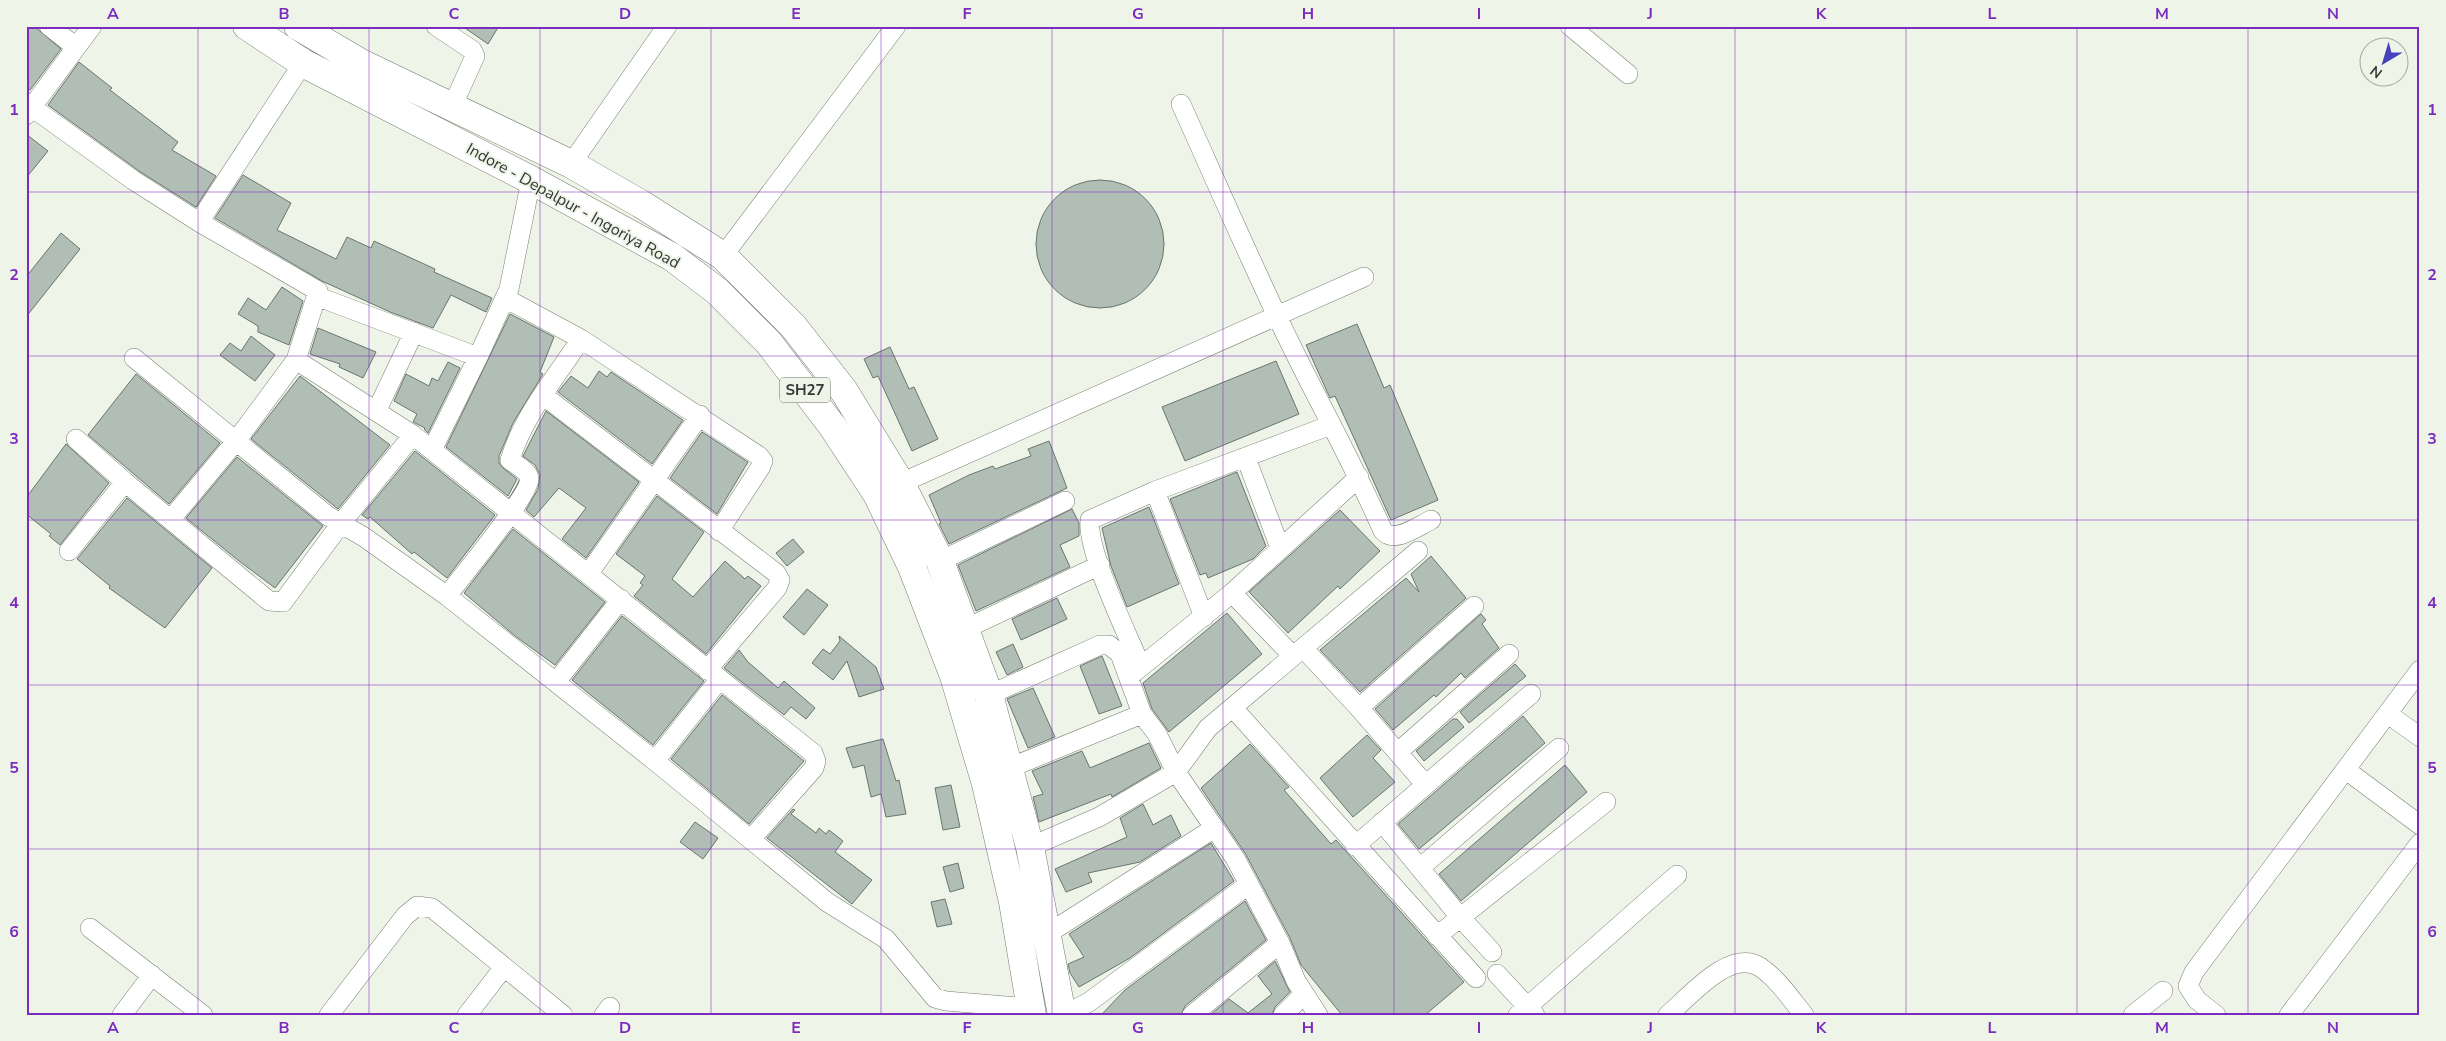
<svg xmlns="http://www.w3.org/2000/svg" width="2446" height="1041" viewBox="0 0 2446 1041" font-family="'Nunito Sans',sans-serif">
<rect width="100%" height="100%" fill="#eef5e8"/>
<!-- building -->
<path fill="#b1beb6" stroke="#69756d" d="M26 26H34L61 49 30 90 26 87Z
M462 26H499L488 44Z
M79 62 112 88 110 90 178 142 172 150 216 176 196 207 139 171 48 105Z
M26 134 48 151 26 178Z
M243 175 291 203 277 230 336 259 347 237 371 248 374 241 435 269 434 272 492 298 486 312 451 295 433 328 390 312 322 281 215 218Z
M1036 244a64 64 0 1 1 128 0a64 64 0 1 1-128 0Z
M61 233 80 249 26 317V277Z
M282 287 303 301 289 345 258 332V326L238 314 248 298 266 310Z
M510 314 554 337 540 372 543 374 513 423 499 456V463L503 468 517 479 508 496 446 447Z
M1357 324 1384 388 1390 385 1438 500 1391 520 1335 396 1330 398 1306 345Z
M318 328 376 352 363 378 339 367 340 364 310 354Z
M251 336 275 355 255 381 220 355 230 343 241 351Z
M890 347 909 389 914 387 938 439 912 451 878 376 873 378 864 359Z
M1276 361 1299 414 1185 461 1162 407Z
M448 362 460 368 428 433 424 429 425 428 413 422 417 414 394 401 406 374 429 386 432 378 438 381Z
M599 371 607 377 611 372 683 420 652 464 558 392 571 376 588 388Z
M136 374 220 443 169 504 88 435Z
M300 376 390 445 338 509 251 439Z
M546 411 639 482 586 558 562 539 586 508 559 488 534 517 526 510 538 489 540 475 535 465 523 456Z
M702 432 748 462 717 514 670 478Z
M1049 441 1067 488 949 544 939 524 941 523 929 495 969 475 993 466 995 469 1031 456 1028 449Z
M66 444 109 483 60 545 49 536 51 534 26 514V498Z
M415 451 495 515 447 578 414 552 412 554 370 517 368 519 362 515Z
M237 457 323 526 275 588 239 561 186 518Z
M1237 472 1266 546 1253 559 1208 578 1206 573 1200 575 1170 499Z
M657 496 704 532 672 579 693 597 725 561 745 579 748 576 761 586 706 654 634 596 643 585 640 583 645 576 616 554Z
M127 498 212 568 165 628 109 588 110 586 77 559Z
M1149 507 1179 584 1127 607 1111 566 1102 528Z
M1072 509 1079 523V536L1060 545 1070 567 976 611 958 565Z
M1340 510 1380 551 1340 589 1338 586 1288 633 1249 592Z
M513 529 605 602 555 665 515 636 464 593Z
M793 539 804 552 787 566 776 553Z
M1431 556 1466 598 1360 692 1320 650 1406 578 1419 592 1411 574Z
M807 589 828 605 804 635 783 617Z
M1057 598 1067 619 1021 640 1012 619Z
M1227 613 1262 654 1169 732 1152 709 1143 683Z
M1481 614 1486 620 1482 624 1499 648 1465 678 1461 673 1436 697 1434 695 1393 730 1375 709Z
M622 616 704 681 653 745 572 680Z
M839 636 876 667 884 689 859 697 847 661 833 680 812 663 823 649 830 654 840 641Z
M1013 644 1023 667 1007 675 996 652Z
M739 650 748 662 778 688 784 681 815 708 806 719 791 707 784 715 724 668Z
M1102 656 1122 706 1099 714 1080 666Z
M1515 664 1526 676 1469 723 1460 712Z
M1033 688 1055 737 1028 748 1007 699Z
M722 695 804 761 749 824 671 759Z
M1523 716 1545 743 1419 849 1398 824Z
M1453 719H1457L1464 727 1424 761 1416 751Z
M1367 735 1381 750 1373 758 1395 782 1353 817 1320 778Z
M883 739 896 781 899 780 906 814 886 817 881 794 871 797 864 765 853 768 846 748Z
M1149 743 1161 768 1112 797 1111 794 1039 822 1033 797 1043 794 1032 771 1082 751 1090 768Z
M1250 744 1289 787 1284 790 1331 844 1336 840 1464 982 1425 1015H1342L1301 965 1290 938 1245 853 1201 788Z
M1565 765 1587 792 1461 901 1439 874Z
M951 785 960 827 943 830 935 788Z
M1143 804 1153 825 1171 815 1181 836 1140 862 1088 873 1092 882 1066 892 1055 869 1127 837 1120 818Z
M793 809 795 810 791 814 816 833 819 828 826 834 829 830 843 841 835 852 872 880 852 904 767 838Z
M695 822 718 838 703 859 680 842Z
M1211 843 1234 881 1130 958 1079 987 1070 973 1068 964 1084 957 1069 934Z
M958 863 964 888 950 892 943 867Z
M945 899 952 924 937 927 931 902Z
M1245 901 1266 940 1185 1006 1181 1015H1101L1125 990Z
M1275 961 1290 992 1275 1007 1272 1015H1210L1229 999 1248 1013 1272 994 1258 976Z"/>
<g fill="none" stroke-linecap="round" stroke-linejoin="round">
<!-- minor casing -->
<g stroke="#787e72" stroke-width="20">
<path id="minor" d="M49 26 76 47
M436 26 472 50 475 56 452 107
M1570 26 1628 74
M26 103 133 180 199 222 318 291 296 360 236 441 171 519
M1181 104C1213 175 1244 246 1277 316 1311 389 1351 458 1383 531 1395 544 1418 526 1431 520
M26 115 92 26
M571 164 667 26
M199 222 303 63
M723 256 896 26
M316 296 478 357
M505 298 581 339 759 456 763 461 760 468 719 531
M134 358 328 516 364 537 447 596 655 761 827 902 886 939 935 998 946 1001 1031 1008
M296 360 413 435 813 753 816 761 814 768 751 839
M544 396 776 573 780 580 777 588 707 670
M377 410 414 332
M76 439 125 482 269 601 283 602 342 522 413 435
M432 450 478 357 509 289 531 180
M1246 458 1280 548
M890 488 1364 277
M1155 491 1204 617
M69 551 125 482
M940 561 1065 501
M589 573 700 415
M1232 593 1292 655
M447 596C459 580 532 492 529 478 528 471 516 465 510 460 523 416 556 377 581 339
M965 629 1100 565
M1303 648 1359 708 1425 784
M1141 667C1128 635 1086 550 1090 520L1155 491 1331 425
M1132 674 1232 593 1359 477
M556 682 621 599
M989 695 1100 645H1109L1120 654 1142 714 1157 734 1176 772 1235 858 1280 943 1296 981 1318 1015
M1233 708 1476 978
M1359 708 1474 606
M2388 714 2420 737
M1398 752 1509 654
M655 761 719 680
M1009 768 1142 714
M2346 770 2420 825
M1382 822 1460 917 1492 952
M1355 846 1531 694
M1030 847 1099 817 1176 772 1208 728 1418 551
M1420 868 1559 748
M90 928 203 1015
M1047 934 1213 829
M1437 936 1606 802
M1497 974 1535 1015
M1062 1010H1074L1089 1002 1248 885
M122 1015 152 975
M329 1015 405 916 417 906 432 908 563 1015
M467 1015 504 967
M604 1015 610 1007
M1192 1015 1280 943
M1283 1015 1304 994
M1518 1015 1677 875
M1668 1015C1690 996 1730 948 1760 967 1777 978 1791 999 1804 1015
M2133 1015 2163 991
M2216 1015 2197 1000 2188 986 2194 972 2420 670
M2289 1015 2420 843"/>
</g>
<!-- primary casing -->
<g stroke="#787e72" stroke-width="29">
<path id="primary" d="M247 26 303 63 531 180 672 257 717 291 769 343 833 427 877 494 912 567 954 676 986 784 1013 902 1032 1015
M298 26 361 63 571 164 641 204 723 256 793 326 844 391 901 484 940 561 989 695 1030 847 1062 1015"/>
</g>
<!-- minor -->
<use href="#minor" stroke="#fff" stroke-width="19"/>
<!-- primary -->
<use href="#primary" stroke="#fff" stroke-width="28"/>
</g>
<!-- grid -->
<path fill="none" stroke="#7b2cbf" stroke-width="1" stroke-opacity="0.55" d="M198 26V1015M369 26V1015M540 26V1015M711 26V1015M881 26V1015M1052 26V1015M1223 26V1015M1394 26V1015M1565 26V1015M1735 26V1015M1906 26V1015M2077 26V1015M2248 26V1015M26 192H2420M26 356H2420M26 520H2420M26 685H2420M26 849H2420"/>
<g text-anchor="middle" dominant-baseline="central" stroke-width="4" stroke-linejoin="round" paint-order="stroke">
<!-- shield labels -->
<rect fill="#eef5e8" stroke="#6c7169" stroke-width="1" x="780" y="377.5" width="50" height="25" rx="4"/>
<g font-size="15" font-weight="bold" fill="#353833">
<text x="805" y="390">SH27</text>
</g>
<!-- street labels -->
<g font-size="16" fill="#353833" stroke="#eef5e8">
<text transform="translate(573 206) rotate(29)">Indore - Depalpur - Ingoriya Road</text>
</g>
</g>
<!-- border -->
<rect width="2446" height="1041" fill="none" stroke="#eef5e8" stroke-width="55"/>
<!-- north arrow -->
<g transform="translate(2384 62) rotate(218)"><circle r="24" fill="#eef5e8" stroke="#a4a9a0"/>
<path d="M0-4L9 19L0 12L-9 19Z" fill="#4543b9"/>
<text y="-8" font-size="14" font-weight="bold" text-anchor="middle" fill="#353833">N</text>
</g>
<rect x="28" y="28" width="2390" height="986" fill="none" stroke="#7b2cbf" stroke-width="2"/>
<g font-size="16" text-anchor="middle" font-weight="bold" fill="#7b2cbf">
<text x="113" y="19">A</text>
<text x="284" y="19">B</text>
<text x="454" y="19">C</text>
<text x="625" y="19">D</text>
<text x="796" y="19">E</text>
<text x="967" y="19">F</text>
<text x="1138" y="19">G</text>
<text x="1308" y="19">H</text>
<text x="1479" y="19">I</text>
<text x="1650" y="19">J</text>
<text x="1821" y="19">K</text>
<text x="1992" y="19">L</text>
<text x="2162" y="19">M</text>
<text x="2333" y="19">N</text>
<text x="14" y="115">1</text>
<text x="2432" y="115">1</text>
<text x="14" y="280">2</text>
<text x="2432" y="280">2</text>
<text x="14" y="444">3</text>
<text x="2432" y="444">3</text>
<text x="14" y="608">4</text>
<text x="2432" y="608">4</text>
<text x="14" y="773">5</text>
<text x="2432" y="773">5</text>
<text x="14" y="937">6</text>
<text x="2432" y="937">6</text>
<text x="113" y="1033">A</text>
<text x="284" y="1033">B</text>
<text x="454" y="1033">C</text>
<text x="625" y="1033">D</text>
<text x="796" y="1033">E</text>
<text x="967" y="1033">F</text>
<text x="1138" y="1033">G</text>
<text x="1308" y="1033">H</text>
<text x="1479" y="1033">I</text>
<text x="1650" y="1033">J</text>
<text x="1821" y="1033">K</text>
<text x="1992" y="1033">L</text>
<text x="2162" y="1033">M</text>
<text x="2333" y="1033">N</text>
</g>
</svg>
